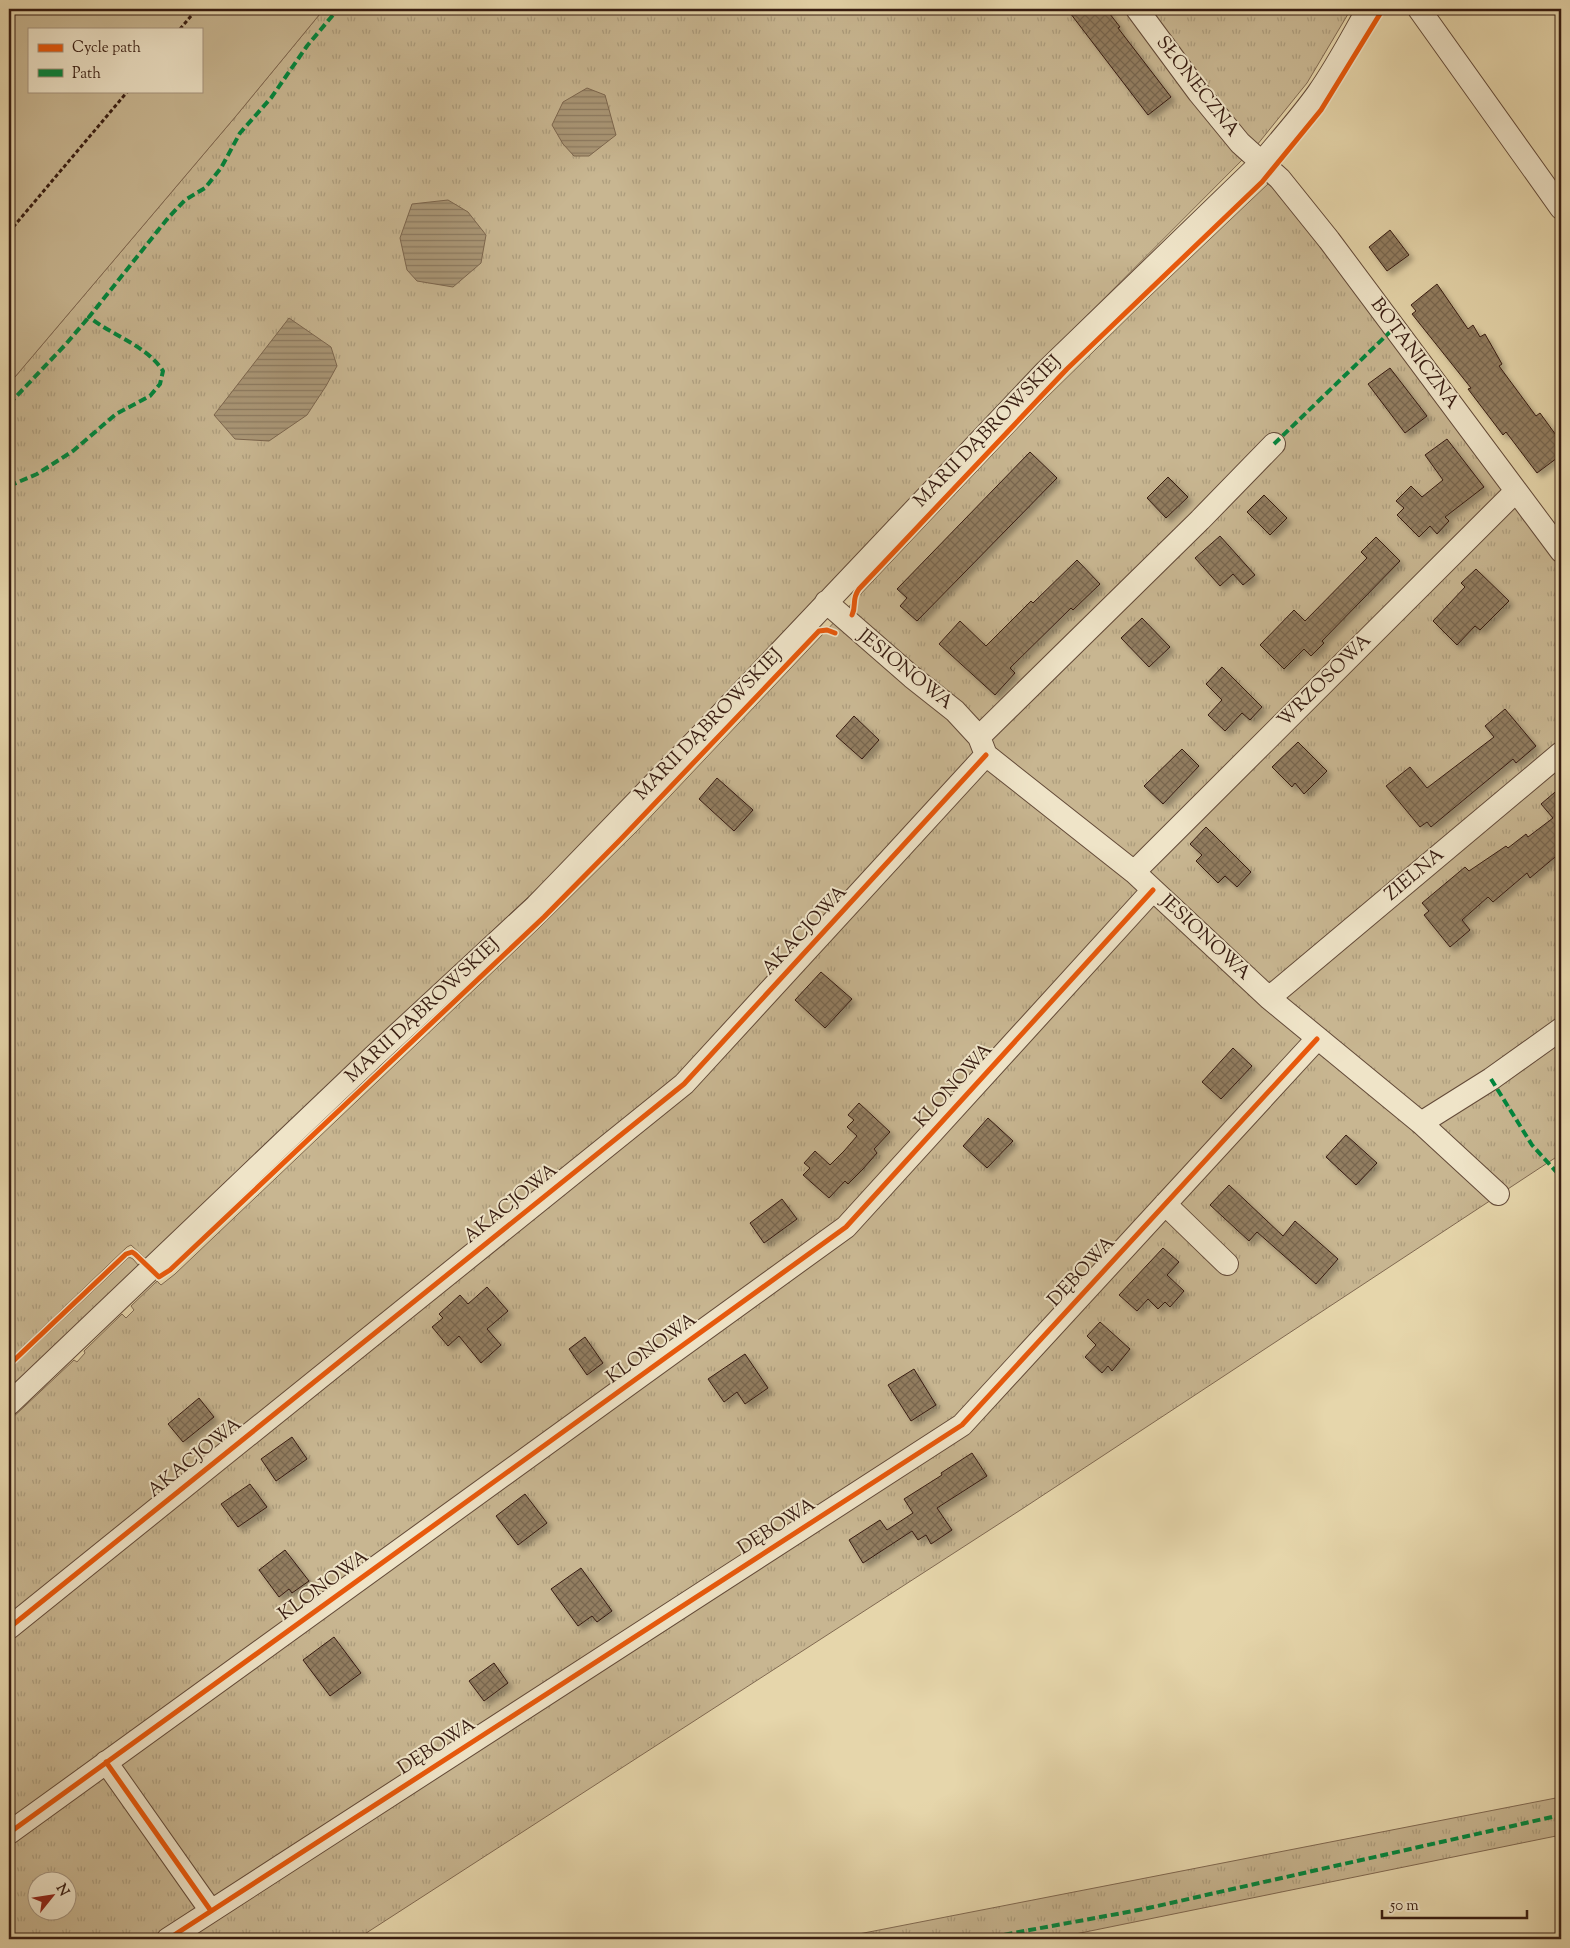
<svg xmlns="http://www.w3.org/2000/svg" width="1570" height="1948" viewBox="0 0 1570 1948" font-family="'Sorts Mill Goudy',serif">
<defs>
<pattern id="grass-tufts" width="24" height="20" patternUnits="userSpaceOnUse" patternTransform="scale(1.25)"><rect width="24" height="20" fill="#c8b691"/><path d="M3 7l-1-3M5 7V3M7 7l1-3M15 17l-1-3M17 17v-4M19 17l1-3" fill="none" stroke="#ac9c7c"/></pattern>
<pattern id="water-rules" width="6" height="5" patternUnits="userSpaceOnUse" patternTransform="scale(1.25)"><rect width="6" height="5" fill="#aa9777"/><path d="M0 2.5h6" fill="none" stroke="#8b7a60"/></pattern>
<pattern id="building-cross-hatch" width="8" height="8" patternUnits="userSpaceOnUse" patternTransform="scale(1.25)"><rect width="8" height="8" fill="#927d61"/><path d="M0 0l8 8M0 8l8-8" fill="none" stroke="#78664f"/></pattern>
<filter id="shadow"><feDropShadow dx="4.5" dy="4.5" stdDeviation="2.5" flood-color="#0004"/></filter>
</defs>
<rect width="100%" height="100%" fill="#e6d6ab"/>
<filter id="stains"><feTurbulence type="fractalNoise" baseFrequency=".004" numOctaves="4"/><feColorMatrix values="0 0 0 0 .2 0 0 0 0 .09 0 0 0 0 .02 0 0 0 .5 -.17"/></filter>
<radialGradient id="worn" r=".72"><stop offset=".6" stop-color="#630" stop-opacity="0"/><stop offset="1" stop-color="#630" stop-opacity=".3"/></radialGradient>
<!-- grass -->
<path fill="url(#grass-tufts)" stroke="#806951" fill-rule="evenodd" d="M324 9H1351L1307 83 1257 145 1027 376 557 870 259 1150 146 1259 131 1245 127 1247 9 1360V384L236 116Z
M1269 183 1287 201 1561 568V1154L1022 1509 357 1939H9V1421L74 1360 77 1362 85 1353 84 1351 122 1314 126 1318 134 1310 131 1306 157 1281 161 1285 175 1274 539 928 638 830 1043 401 1149 297ZM38 1880H68V1910H38Z
M129 1257 133 1259 139 1266 9 1390V1370Z
M1561 1797V1835L1051 1939H833Z"/>
<!-- garden -->
<path fill="#c8b691" stroke="#806951" fill-rule="evenodd" d="M9 9H324L236 116 9 384ZM29 29H201V91H29Z"/>
<!-- water -->
<path fill="url(#water-rules)" stroke="#7c664e" d="M587 88 605 95 616 135 589 156H574L563 144 552 125 563 102Z
M448 200 468 212 486 235 481 263 453 287 417 281 407 270 400 238 412 204Z
M289 318 331 347 337 366 326 386 307 415 269 441 235 439 214 415Z"/>
<!-- building -->
<path fill="url(#building-cross-hatch)" stroke="#371c11" filter="url(#shadow)" d="M1067 9H1106L1120 27 1118 28 1171 97 1148 115Z
M1390 230 1409 255 1387 271 1369 247Z
M1437 284 1468 329 1473 325 1480 337 1485 334 1502 364 1499 366 1536 416 1540 413 1561 442V455L1537 473 1506 432 1503 435 1468 389 1471 388 1412 314 1416 311 1411 305Z
M1390 368 1427 416 1405 433 1368 384Z
M1447 439 1484 487 1445 517 1449 521 1437 534 1430 526 1419 537 1397 515 1404 508 1396 501 1411 486 1422 497 1443 480 1425 455Z
M1030 452 1057 478 917 621 900 606 907 598 897 589Z
M1168 477 1188 497 1166 518 1147 498Z
M1264 495 1287 518 1270 535 1247 512Z
M1220 536 1255 575 1243 585 1233 574 1220 586 1195 558Z
M1376 537 1400 561 1322 641 1324 643 1311 656 1304 649 1284 669 1260 645 1294 610 1305 621 1367 558 1361 552Z
M1077 560 1100 584 1073 610 1071 608 1010 668 1015 673 995 695 939 644 960 621 986 646 1031 601 1033 603Z
M1476 569 1509 601 1480 630 1475 626 1457 645 1433 621 1465 587 1461 583Z
M1142 618 1170 647 1149 667 1121 638Z
M1222 667 1262 707 1250 720 1242 713 1225 731 1208 715 1222 700 1206 684Z
M1505 709 1536 746 1516 763 1513 759 1431 827 1427 822 1420 827 1386 786 1410 767 1427 788 1494 737 1485 726Z
M854 716 879 740 862 759 836 736Z
M1298 742 1327 771 1304 794 1295 783 1292 787 1272 767Z
M1182 749 1199 766 1163 804 1144 786Z
M717 778 753 810 734 831 699 799Z
M1561 787V852L1530 878 1527 873 1493 902 1488 897 1462 920 1470 930 1450 947 1424 915 1429 911 1422 903 1465 867 1469 871 1506 846 1508 848 1526 834 1528 837 1553 818 1541 804Z
M1206 827 1251 872 1237 887 1225 876 1218 883 1196 861 1202 855 1190 844Z
M821 972 852 999 825 1028 795 1000Z
M1233 1048 1252 1066 1221 1099 1202 1082Z
M859 1103 890 1132 874 1149 877 1153 863 1169 848 1184 845 1181 829 1198 803 1175 810 1168 804 1163 815 1151 830 1165 844 1151 857 1136 847 1127 854 1120 848 1115Z
M988 1118 1013 1141 987 1168 963 1146Z
M1346 1135 1377 1163 1356 1185 1326 1157Z
M1229 1185 1283 1236 1295 1221 1338 1259 1316 1284 1257 1232 1249 1241 1210 1205Z
M782 1199 797 1219 764 1243 750 1223Z
M1163 1248 1179 1262 1167 1275 1184 1291 1170 1307 1165 1302 1158 1309 1148 1299 1137 1311 1119 1295Z
M487 1287 508 1311 487 1329 501 1345 481 1363 459 1336 448 1346 432 1327 443 1318 439 1314 460 1295 468 1304Z
M1100 1322 1130 1349 1112 1371 1108 1366 1102 1373 1085 1357 1096 1345 1087 1336Z
M585 1337 603 1363 587 1375 569 1349Z
M745 1354 768 1388 745 1404 737 1392 724 1402 708 1379Z
M914 1369 936 1405 911 1421 888 1385Z
M199 1398 214 1417 183 1442 168 1424Z
M292 1437 307 1459 276 1481 261 1459Z
M972 1453 987 1476 937 1508 952 1530 931 1544 926 1535 918 1540 912 1531 863 1563 849 1540 880 1520 887 1530 913 1513 904 1499 942 1475 941 1473Z
M250 1484 267 1507 238 1527 221 1504Z
M525 1494 547 1523 518 1545 496 1516Z
M285 1550 309 1581 292 1593 289 1589 279 1597 259 1570Z
M581 1568 612 1611 597 1622 592 1616 578 1626 551 1589Z
M334 1637 361 1673 330 1696 303 1660Z
M494 1663 508 1683 484 1701 469 1681Z"/>
<g fill="none" stroke-linecap="round" stroke-linejoin="round">
<!-- street casing -->
<g stroke="#634a38" stroke-width="24">
<path id="street" d="M1137 9 1199 93 1240 143 1280 179 1329 240 1561 551
M1419 9 1561 208
M826 602 912 677 955 711 979 737 986 755 1134 872 1269 998 1421 1123 1498 1194
M979 737 1200 520 1274 444
M1134 872 1516 491
M1269 998 1561 753
M1421 1123 1491 1079 1561 1029
M1165 1204 1227 1264
M9 1404 373 1057 536 906 710 726 1046 371 1262 162C1281 139 1301 117 1318 93 1337 66 1352 37 1368 9
M9 1628 684 1084 986 755
M106 1762 211 1911
M9 1833 846 1227 1153 890
M168 1939 962 1425 1317 1039"/>
</g>
<!-- path -->
<path stroke="#371c11" stroke-width="3" stroke-dasharray="4 2.5" stroke-linecap="butt" d="M180 29 197 9
M9 232 128 91"/>
<!-- street -->
<use href="#street" stroke="#efe4c8" stroke-width="22"/>
<!-- quiet -->
<path stroke="#00873e" stroke-width="4" stroke-dasharray="8 4" stroke-linecap="butt" d="M9 404 66 344 89 317
M1274 444 1394 328
M9 486 37 474 73 451 116 414 150 396 160 384 163 371C146 345 113 336 89 317L168 218 185 200 205 188 221 168 240 133 271 98 307 46 338 9
M1491 1079 1532 1145 1561 1177
M981 1939 1144 1909 1561 1815"/>
<!-- cycleway casing -->
<g stroke="#efe4c8" stroke-width="8">
<path id="cycleway" d="M852 615C857 605 851 600 859 589L1067 369 1262 182 1321 110 1383 9
M9 1365 126 1254 132 1252 135 1254 159 1277 170 1270 544 917 620 840 819 631 827 630 835 633
M9 1628 684 1084 986 755
M106 1762 211 1911
M9 1833 846 1227 1153 890
M168 1939 962 1425 1317 1039"/>
</g>
<!-- cycleway -->
<use href="#cycleway" stroke="#e8590c" stroke-width="5"/>
</g>
<g text-anchor="middle" dominant-baseline="central" stroke-width="4" stroke-linejoin="round" paint-order="stroke">
<!-- street labels -->
<g font-size="19" fill="#371c11" stroke="#efe4c8">
<text transform="translate(1197 87) rotate(52)">SŁONECZNA</text>
<text transform="translate(1414 354) rotate(53)">BOTANICZNA</text>
<text transform="translate(988 432) rotate(-46)">MARII DĄBROWSKIEJ</text>
<text transform="translate(905 670) rotate(39)">JESIONOWA</text>
<text transform="translate(1325 681) rotate(-45)">WRZOSOWA</text>
<text transform="translate(709 725) rotate(-46)">MARII DĄBROWSKIEJ</text>
<text transform="translate(1415 875) rotate(-40)">ZIELNA</text>
<text transform="translate(805 931) rotate(-47)">AKACJOWA</text>
<text transform="translate(1205 938) rotate(43)">JESIONOWA</text>
<text transform="translate(423 1011) rotate(-43)">MARII DĄBROWSKIEJ</text>
<text transform="translate(954 1086) rotate(-48)">KLONOWA</text>
<text transform="translate(511 1204) rotate(-39)">AKACJOWA</text>
<text transform="translate(1082 1272) rotate(-47)">DĘBOWA</text>
<text transform="translate(652 1349) rotate(-36)">KLONOWA</text>
<text transform="translate(195 1458) rotate(-39)">AKACJOWA</text>
<text transform="translate(777 1527) rotate(-33)">DĘBOWA</text>
<text transform="translate(324 1586) rotate(-36)">KLONOWA</text>
<text transform="translate(437 1747) rotate(-33)">DĘBOWA</text>
</g>
</g>
<!-- margin -->
<rect width="1570" height="1948" fill="none" stroke="#e6d6ab" stroke-width="30"/>
<rect x="10" y="10" width="1550" height="1928" fill="none" stroke="#371c11" stroke-width="2.5"/>
<rect x="15" y="15" width="1540" height="1918" fill="none" stroke="#371c11"/>
<!-- legend -->
<rect x="28" y="28" width="175" height="65" fill="#efe4c8" stroke="#a5947f"/>
<rect x="38" y="44" width="25" height="8" fill="#e8590c" stroke="#a5947f"/>
<text x="72" y="52" font-size="15" fill="#371c11">Cycle path</text>
<rect x="38" y="69" width="25" height="8" fill="#00873e" stroke="#a5947f"/>
<text x="72" y="78" font-size="15" fill="#371c11">Path</text>
<!-- north arrow -->
<g transform="translate(52 1896) rotate(60)"><circle r="24" fill="#efe4c8" stroke="#a5947f"/>
<path d="M0-4L9 19L0 12L-9 19Z" fill="#8f2418"/>
<text y="-8" font-size="14" font-weight="bold" text-anchor="middle" fill="#371c11">N</text>
</g>
<!-- scale -->
<path d="M1382 1910v8h145v-8" fill="none" stroke="#371c11" stroke-width="2.5"/>
<text x="1390" y="1910" font-size="15" fill="#371c11" stroke="#efe4c8" stroke-width="4" paint-order="stroke">50 m</text>
<rect width="100%" height="100%" filter="url(#stains)"/>
<rect width="100%" height="100%" fill="url(#worn)"/>
</svg>
